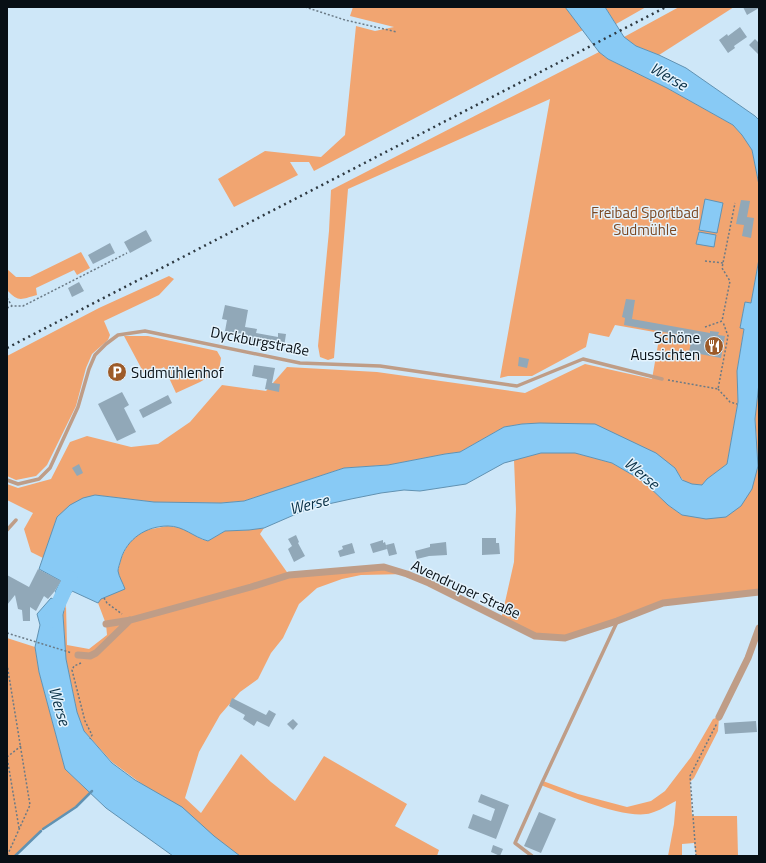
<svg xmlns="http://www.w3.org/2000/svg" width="766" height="863" viewBox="0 0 766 863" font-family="'Titillium Web',sans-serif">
<rect width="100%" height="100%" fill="#cee7f8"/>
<!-- green -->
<path fill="#f1a571" d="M353 7H565L583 30 314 171 309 162H290L298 175 234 207 218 179 265 151 321 157 345 135 356 26 375 31 394 27 350 16Z
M605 7H646L616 24Z
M679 7H734L659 55 636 46 624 37Z
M599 52 608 59 667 88 733 125 742 135 752 150 759 185V259L751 303 745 302 740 328H744L737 371 738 402 727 464 707 479 702 485C685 484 683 482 675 468L540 423 522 424 504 427 460 452 445 454 388 465 344 468 244 501 221 503 154 502 95 495 57 517 43 558 31 552 24 529 33 513 7 500V484L18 488 51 479 70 442 87 436 131 447 158 444 190 422 222 385 266 391 287 367 377 372 525 393 585 364 652 379 660 333 615 325 609 337 589 333 586 347 532 376H508L500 378 550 99 348 189 334 358 328 360 320 357 318 346 329 231 331 190Z
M81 252 90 268 77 275 74 270 36 288 37 295C21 299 19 303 7 290V269L16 277H30Z
M169 276 174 279 159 295 104 321 110 335 108 340 92 354 86 368 76 406 47 465 36 476 16 480 7 476V356L99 308Z
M124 336H148L217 351 221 358 219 371 200 382 176 393 164 367 146 377Z
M759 383V592L663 603 565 638 535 636 501 620 514 562 516 509 514 460 541 453H575L612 463 643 481 668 505 682 515 757 442 755 419Z
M167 526 182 528 201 539 208 541 225 531 249 530 264 528 260 534 289 575 384 567 407 574 361 575 342 579 317 588 299 604 283 638 271 653 258 679 240 692 220 715 199 752 185 798 201 813 241 754 271 782 295 801 324 756 407 804 395 826 439 850 437 856H240L112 762 84 731 77 712 66 659 63 615 66 605 67 645 89 649 107 635 106 624 98 603 118 570 122 556 129 543 137 535 147 530Z
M7 638 35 647 39 672 65 769 90 793 76 806 43 829 15 856H7Z
M719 717 718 731 694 778 690 782 692 816H737L738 856H696L694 843 682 844V856H668L674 824 676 801C668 805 659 811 651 813 628 821 564 794 541 785L543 781 578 794 627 807 651 801 665 791 691 757 713 719Z"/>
<!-- water -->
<path fill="#88caf5" stroke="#6192b2" d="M565 7H605L624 37 636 46 659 55 686 68 755 116 759 120V185L752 150 742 135 733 125 667 88 608 59 599 52Z
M705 199 723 203 717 233 699 230Z
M699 232 716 235 714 247 696 244Z
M759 259V383L755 419 758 466 752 489 741 506 726 517 706 519 682 515 668 505 643 481 612 463 575 453H541L504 463 466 484 420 491 404 490 381 493 351 499 310 508 264 528 249 530 225 531 208 541C193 537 184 526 168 526 146 526 127 539 121 559 120 563 118 568 118 571 119 577 123 583 125 589L101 599 98 603 72 591 67 599 55 592 61 581 39 569 57 517 70 505 83 498 95 495 154 502 221 503 244 501 344 468 388 465 445 454 460 452 504 427 522 424 540 423 595 424 656 453 675 468 682 480 692 484 702 485 707 479 727 464 738 402 737 371 744 329 740 328 745 302 751 303Z
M51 598 65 605 63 615 66 659 77 712 84 731 112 763 135 780 182 807 214 836 240 856H173L106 808 65 769 39 672 35 647 40 625 37 614Z"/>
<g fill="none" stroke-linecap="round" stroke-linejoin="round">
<!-- stream -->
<path stroke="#6192b2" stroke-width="2.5" d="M43 829 76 807 92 791
M15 856 41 831"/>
<!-- river -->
<path stroke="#88caf5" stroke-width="15" d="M51 620 70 578"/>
</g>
<!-- building -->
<path fill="#91a8b8" d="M743 7H759V8L747 15Z
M740 27 747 37 734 46 735 48 728 53 719 40 727 34 728 36Z
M755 39 759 43V55L749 45Z
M741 200 750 201 747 217 754 218 751 238 742 236 744 225 736 224Z
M146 230 152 241 130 253 124 242Z
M110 243 115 253 93 264 88 255Z
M79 282 84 291 72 297 68 288Z
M626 299 635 300 632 319 710 333V331L719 332 718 335 725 336 721 358 689 352 692 337 624 325 625 318 622 317Z
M225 305 248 310 245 327 257 329 256 333 278 337V333L286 334 284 347 247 341 248 335 225 331 227 320 222 319Z
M519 357 529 359 527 368 518 366Z
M254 365 275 368 272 383 280 384 279 392 265 389 267 379 252 376Z
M122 392 129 405 124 408 136 432 117 441 98 404Z
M168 395 172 403 143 418 139 410Z
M79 464 83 473 77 476 72 468Z
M296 535 299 542 298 543 305 556 294 562 288 549 292 546 288 539Z
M482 538H496V543H499L500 554 482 555Z
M383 540V543L385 542 387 549 373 553 370 544Z
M446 542 447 555 429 556 417 559 415 551 430 547V544Z
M352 543 355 553 340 557 338 551 343 549 342 546Z
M394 543 397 554 389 556 386 545Z
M38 569 61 581 54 592 48 599 44 596 36 611 30 607V621H23L22 610 18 609 15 595 7 605V575L29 587Z
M232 698 266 715 269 710 276 714 269 727 257 721 254 726 243 719 245 715 229 706Z
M293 719 298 724 293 730 287 724Z
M756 721 757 732 725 734 724 723Z
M481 794 509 805 496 839 468 828 473 814 491 821 495 809 478 802Z
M539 812 556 819 541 853 524 846Z
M493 845 503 849 500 856 491 852Z"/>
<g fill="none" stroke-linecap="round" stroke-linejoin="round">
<!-- path -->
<path stroke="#6a7a86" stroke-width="1.5" stroke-dasharray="2 2" stroke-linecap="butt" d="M305 7 345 20 397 32
M705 261 723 263
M7 298 12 306H23L127 253
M7 308 12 306
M705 327 722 321 730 281 722 268 735 203
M668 380 718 389 728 336 723 322
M718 389 730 402 737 404
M104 598 107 603 122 614
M7 633 72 653
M81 663 74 666 72 670 85 721 92 735 90 739
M7 664 30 805 7 856
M19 828 7 757 21 746
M696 856 690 776 717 723"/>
<!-- lane -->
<path stroke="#bf9d87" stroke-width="3.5" d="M7 480 18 484 39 479 50 468 78 407 89 369 95 355 106 344 118 335 145 331 300 363 380 366 517 386 583 359 662 379
M7 530 16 520
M532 856 515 843 541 785 617 622"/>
<!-- street -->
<path stroke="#bf9d87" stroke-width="7" d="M106 624 131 620 251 587 289 575 384 567 407 574 429 583 535 636 565 638 617 621 663 603 759 592
M78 655 90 656 96 653 130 620
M719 717 748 658 759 628"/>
<!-- rail -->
<path stroke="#2e3941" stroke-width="2.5" stroke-dasharray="2 4" stroke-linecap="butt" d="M7 348 666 7"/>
</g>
<!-- icons -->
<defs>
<g id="restaurant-disc" transform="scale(1)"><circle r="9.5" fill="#9d5b29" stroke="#e4f3fd"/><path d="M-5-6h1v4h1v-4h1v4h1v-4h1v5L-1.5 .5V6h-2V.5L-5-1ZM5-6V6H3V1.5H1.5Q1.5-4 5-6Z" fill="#fff"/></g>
<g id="parking-disc" transform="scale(1)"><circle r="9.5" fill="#9d5b29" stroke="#e4f3fd"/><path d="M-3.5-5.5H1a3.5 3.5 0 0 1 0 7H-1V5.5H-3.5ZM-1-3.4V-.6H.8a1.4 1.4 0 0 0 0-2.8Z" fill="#fff"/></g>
</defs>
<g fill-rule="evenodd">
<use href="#restaurant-disc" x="714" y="346"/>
<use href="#parking-disc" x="117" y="372"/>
</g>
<g text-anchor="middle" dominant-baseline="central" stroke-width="3" stroke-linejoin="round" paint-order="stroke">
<!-- park labels -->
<g font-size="15" fill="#7b4823" stroke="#e4f3fd">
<text x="645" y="212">Freibad Sportbad<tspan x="645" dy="17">Sudmühle</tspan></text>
</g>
<!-- poi labels -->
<g font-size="15" fill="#070f15" stroke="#e4f3fd" text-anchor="end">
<text x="700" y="337">Schöne<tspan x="700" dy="17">Aussichten</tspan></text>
<text x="131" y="372" text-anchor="start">Sudmühlenhof</text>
</g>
<!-- street labels -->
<g font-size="15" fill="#070f15" stroke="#e4f3fd">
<text transform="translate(260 341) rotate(11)">Dyckburgstraße</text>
<text transform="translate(466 589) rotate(25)">Avendruper Straße</text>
</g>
<!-- water labels -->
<g font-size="16" font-style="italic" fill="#093046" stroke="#e4f3fd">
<text transform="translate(669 76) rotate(30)">Werse</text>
<text transform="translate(642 473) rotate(40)">Werse</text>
<text transform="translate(309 504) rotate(-14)">Werse</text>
<text transform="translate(60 706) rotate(74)">Werse</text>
</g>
</g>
<!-- border -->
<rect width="766" height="863" fill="none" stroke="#070f15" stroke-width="16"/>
</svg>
